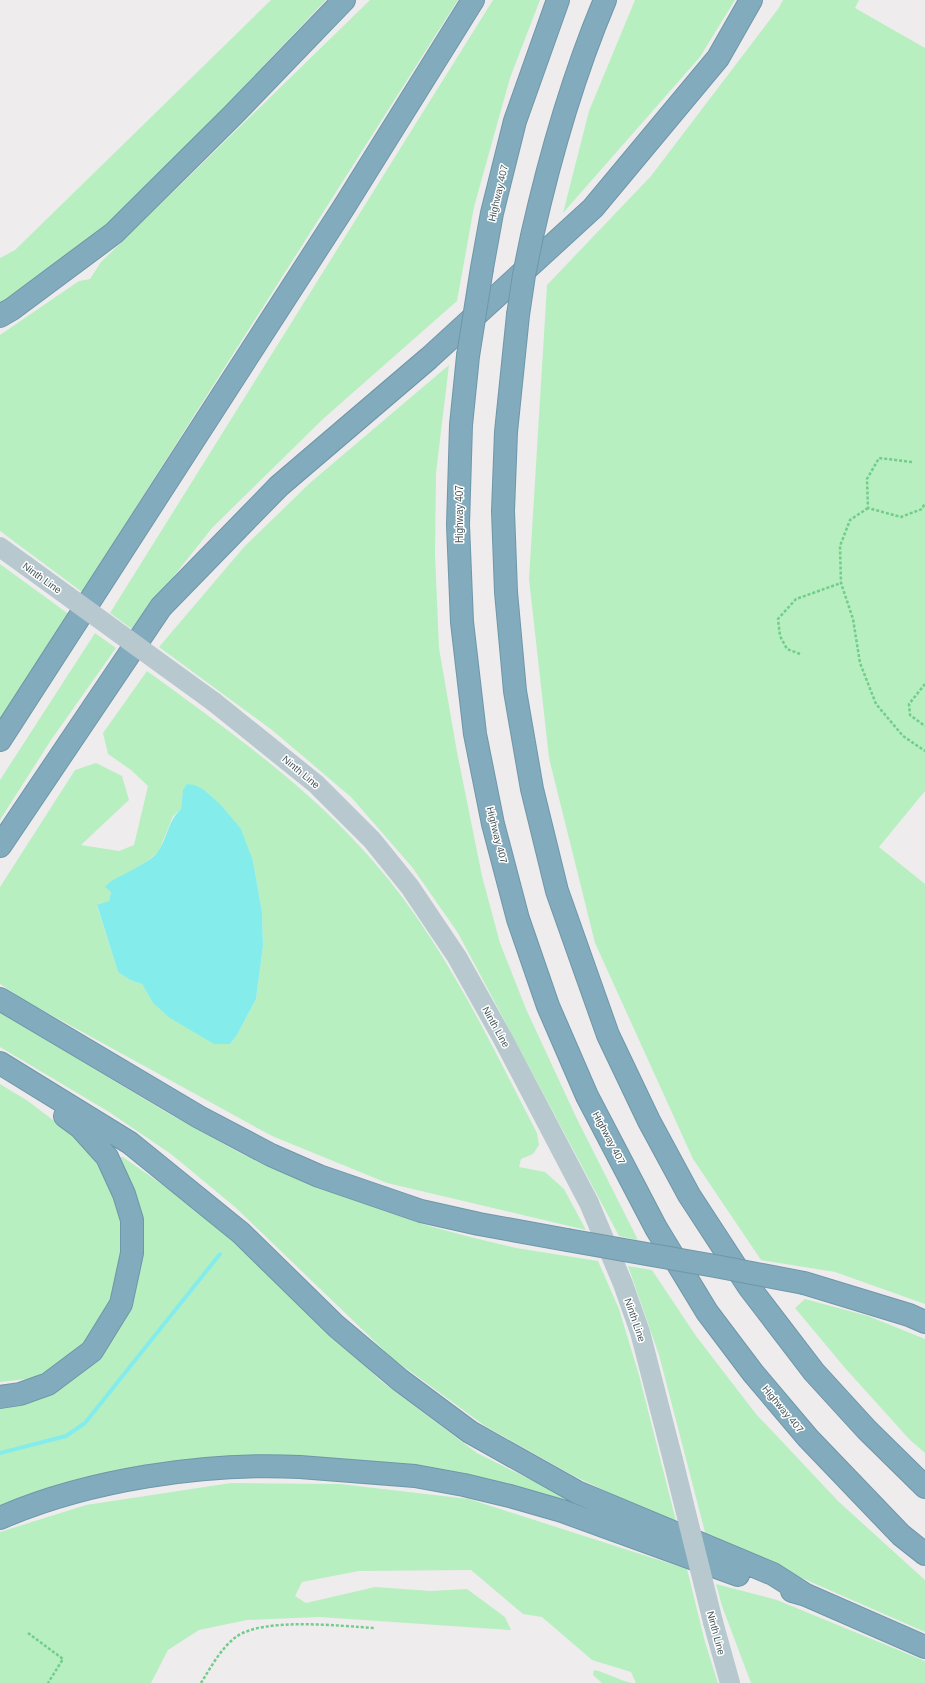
<svg xmlns="http://www.w3.org/2000/svg" width="925" height="1683" viewBox="0 0 925 1683" font-family="Arial,sans-serif">
<rect width="100%" height="100%" fill="#efeced"/>
<!-- green -->
<path fill="#b8efc1" fill-rule="evenodd" d="M271 0H326L249 81 221 120 49 279 0 311V258L15 250Z
M370 0H458L82 592 0 531V335L79 281 90 279 101 262Z
M493 0H540L510 78 474 207 457 301 323 419 212 528 132 629 110 613Z
M635 0H735L700 57 563 213 589 111Z
M783 0H859L855 8 925 48V791L879 847 925 884V1304L835 1272 761 1260 693 1159 595 943 549 758 529 579 547 285 651 176 778 9Z
M449 365 436 473 435 553 439 648 457 752 482 876 500 943 526 1009 577 1119 638 1240 619 1236 458 933 412 867 351 797 272 730 159 647 244 547 311 482Z
M0 564 70 615 0 728Z
M95 633 116 648 51 740 0 820V780Z
M147 671C228 730 308 786 373 861 444 942 488 1039 537 1133L539 1145 533 1154 521 1159 519 1167 545 1172 564 1189 586 1230 387 1183 272 1136 24 1000 0 984V887L75 770 96 763 122 776 129 800 81 845 119 851 134 845 148 786 131 770 108 754 103 733ZM183 791 253 861 262 912 263 946 256 999 237 1035 230 1044 153 1003 142 984 130 980 118 972 97 906 109 901 111 892 159 851 173 816 181 809Z
M0 1012 171 1115 242 1154 308 1184 422 1224 470 1237 516 1248 598 1261 619 1309 639 1375 677 1525 574 1476 485 1426 392 1358 235 1207 171 1154 109 1112 0 1047Z
M0 1084 28 1101 75 1137 104 1169 118 1203 123 1235 121 1270 111 1306 91 1336 67 1360 35 1378 0 1382Z
M120 1157H123L204 1214 381 1381 477 1453 565 1497 563 1504 278 1458 0 1508V1407C12 1404 27 1402 39 1397 75 1383 111 1349 128 1314 137 1296 143 1253 142 1233 140 1206 129 1182 120 1157Z
M628 1266 652 1270 696 1336 756 1414 839 1502 925 1580V1632L706 1536 659 1355Z
M805 1299 868 1316 925 1339V1453L910 1440 845 1368 795 1308Z
M231 1483 340 1484 469 1499 687 1569 705 1642 718 1683H636L631 1672 592 1660 542 1617 523 1614 471 1570 359 1571 302 1582 295 1596 306 1603 375 1587 431 1591 467 1589 505 1617 511 1630 319 1617 247 1620 199 1630 168 1650 151 1683H0V1532L86 1505Z
M716 1584 777 1600 925 1661V1683H751L722 1606Z
M594 1670C608 1673 618 1680 632 1683H602L593 1675Z"/>
<!-- water -->
<path fill="#84edeb" d="M187 784 195 785 204 790 220 804 241 829 253 861 262 912 263 946 256 999 237 1035 230 1044H214L170 1018 153 1003 142 984 130 980 118 972 97 905 109 901 111 892 105 887 110 882C123 874 152 862 159 850 168 836 168 821 181 809L183 790Z"/>
<g fill="none" stroke-linecap="round" stroke-linejoin="round">
<!-- stream -->
<path stroke="#84edeb" stroke-width="4" d="M0 1453 66 1436 85 1423 220 1254"/>
<!-- motorway casing -->
<g stroke="#6e97a9" stroke-width="24">
<path id="motorway" d="M532 236C550 156 573 76 605 0
M482 268 492 213 515 121 558 0
M518 315 506 432 503 511 506 592 515 691 532 789 557 891 608 1035 649 1121 689 1195 749 1287 814 1372 867 1430 925 1487
M0 316 12 309 114 233 233 115 344 0
M468 356 461 425 458 525 462 622 475 734 493 824 518 919 548 1006 587 1096 656 1228 707 1312 753 1373 808 1438 901 1535 925 1554
M0 740 344 207 473 0
M0 846 161 607 279 486 429 358 593 208 718 58 751 0
M0 999 199 1117 271 1155 319 1176 421 1211 479 1224 567 1240
M0 1063 130 1143 241 1233 336 1326 400 1380 470 1432 577 1492 773 1574 806 1595
M804 1283 909 1315 925 1322
M0 1397 20 1394 48 1384 92 1351 121 1304 132 1253V1220L124 1194 107 1157 80 1127 65 1116
M0 1518C87 1480 205 1462 300 1467L415 1476 464 1485 510 1496 562 1511 738 1575
M792 1591 806 1595 925 1647"/>
</g>
<!-- path -->
<path stroke="#70cd8a" stroke-width="2.5" stroke-dasharray="3 2" stroke-linecap="butt" d="M912 462 879 458 867 479 868 508 901 517 922 509 925 503
M868 508 850 520 840 546 841 583 853 619 860 663 876 704 903 736 925 751
M800 654 787 649 780 636 778 619 796 599 841 583
M925 684 909 704 910 715 925 726
M28 1633 63 1659 48 1683
M201 1683C211 1667 221 1648 236 1637 263 1617 340 1626 374 1628"/>
<!-- secondary -->
<path stroke="#b7c8cf" stroke-width="20" d="M0 547 25 565
M214 702 316 784 372 840 410 887 457 957 503 1039 589 1203 623 1284 640 1332 673 1460
M713 1622 730 1683"/>
<!-- motorway -->
<use href="#motorway" stroke="#82acbd" stroke-width="22"/>
<!-- motorway-bridge casing -->
<g stroke="#6e97a9" stroke-width="24" stroke-linecap="butt">
<path id="motorway-bridge" d="M518 315 524 275 532 236
M468 356 482 268
M567 1240 715 1266 804 1283"/>
</g>
<!-- secondary-bridge -->
<path stroke="#b7c8cf" stroke-width="20" d="M25 565 214 702
M673 1460 713 1622"/>
<!-- motorway-bridge -->
<use href="#motorway-bridge" stroke="#82acbd" stroke-width="22"/>
</g>
<g text-anchor="middle" dominant-baseline="central" stroke-width="3" stroke-linejoin="round" paint-order="stroke">
<!-- street labels -->
<g font-size="10" fill="#44555a" stroke="#fff">
<text transform="translate(498 193) rotate(-77)">Highway 407</text>
<text transform="translate(459 514) rotate(-90)">Highway 407</text>
<text transform="translate(42 578) rotate(36)">Ninth Line</text>
<text transform="translate(301 772) rotate(40)">Ninth Line</text>
<text transform="translate(497 835) rotate(76)">Highway 407</text>
<text transform="translate(496 1027) rotate(61)">Ninth Line</text>
<text transform="translate(609 1138) rotate(62)">Highway 407</text>
<text transform="translate(635 1320) rotate(71)">Ninth Line</text>
<text transform="translate(783 1409) rotate(50)">Highway 407</text>
<text transform="translate(716 1633) rotate(75)">Ninth Line</text>
</g>
</g>
</svg>
